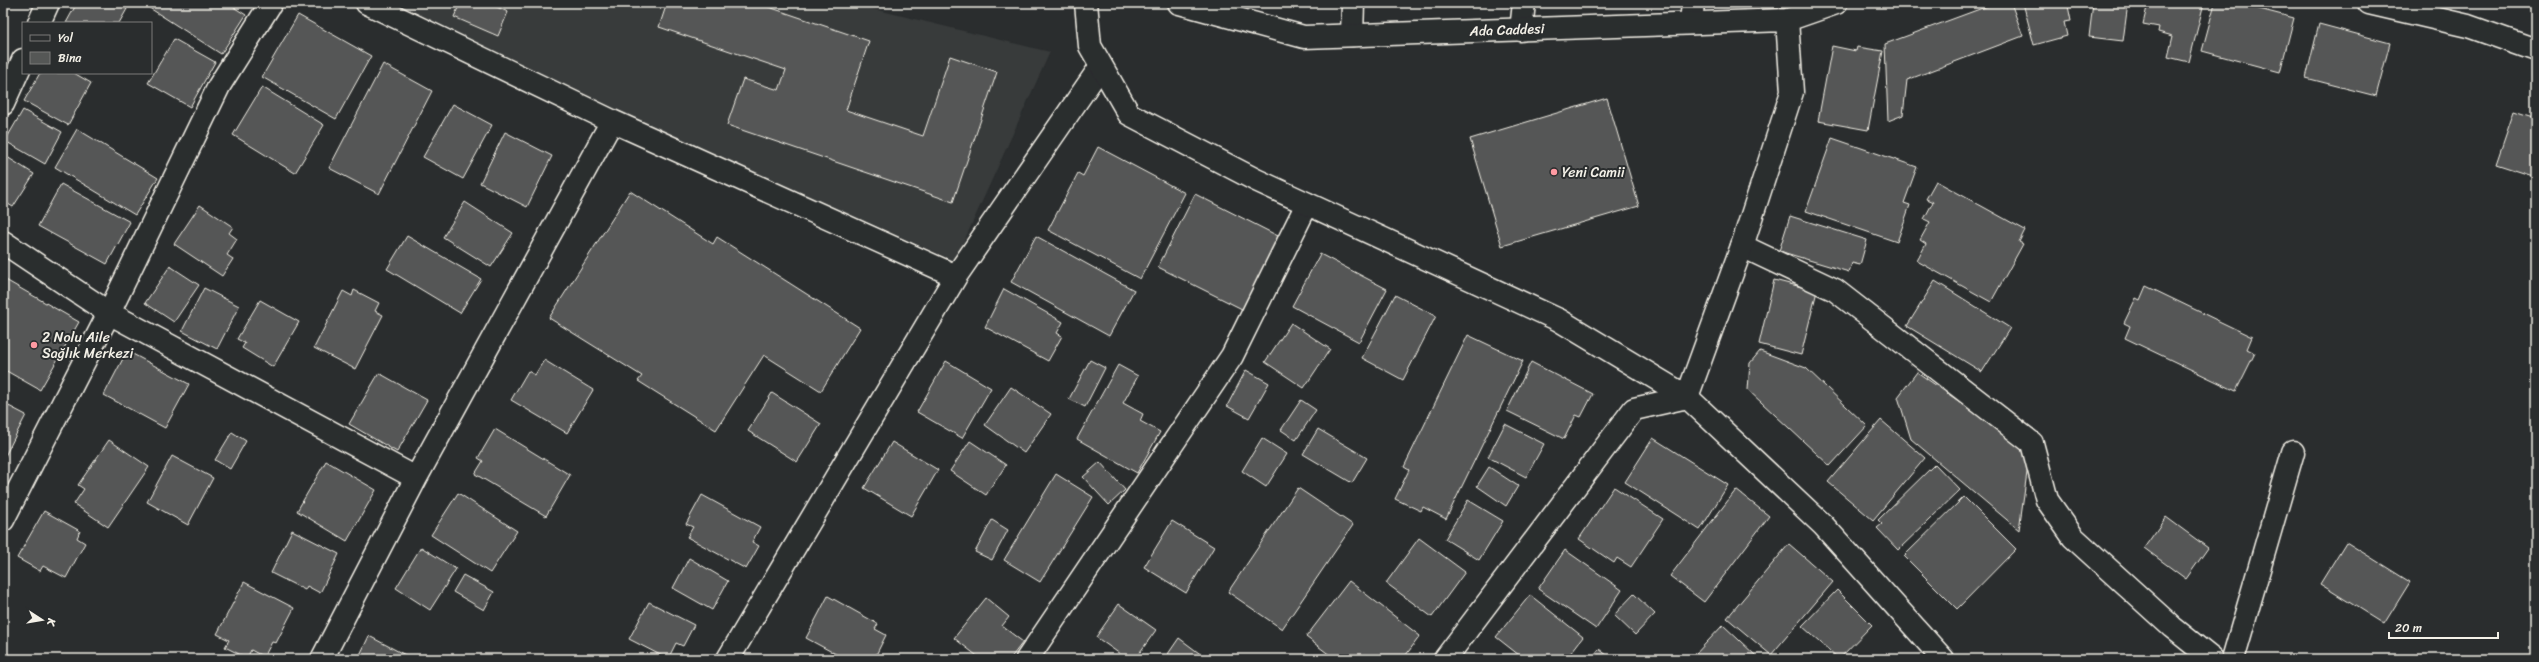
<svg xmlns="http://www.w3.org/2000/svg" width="2539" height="662" viewBox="0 0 2539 662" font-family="Sriracha,sans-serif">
<rect width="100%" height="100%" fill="#2a2d2e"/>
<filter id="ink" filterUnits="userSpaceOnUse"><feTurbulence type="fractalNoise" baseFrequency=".025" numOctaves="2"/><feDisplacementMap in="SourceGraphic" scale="8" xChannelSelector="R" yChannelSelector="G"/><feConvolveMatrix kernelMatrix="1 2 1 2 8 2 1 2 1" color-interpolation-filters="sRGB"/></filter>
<g filter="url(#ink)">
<!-- built -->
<path fill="#373a3a" d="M373 3H849L1050 52 955 261Z"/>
<!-- building -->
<path fill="#555756" stroke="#f4f1e8" d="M77 3H116L127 9 119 23H66Z
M150 3H227L246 15 221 54 148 7Z
M460 3H488L508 12 498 36 454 17Z
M667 3H757L869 41 846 110 923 136 950 56 997 72 953 202 727 125 743 79 779 90 786 70 659 27Z
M1996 3H2011L2023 36 1907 80 1903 115 1888 121 1885 44Z
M2023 3H2074L2068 6 2071 21 2064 22 2067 36 2034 45Z
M2093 3H2128L2123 41 2089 37Z
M2148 3H2204L2189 62 2168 57 2173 36 2158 32 2159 27 2143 24Z
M2215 3H2236L2294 18 2280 72 2202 51Z
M298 15 371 56 336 119 262 77Z
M2319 24 2390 43 2376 96 2306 78Z
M174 39 215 62 190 107 148 83Z
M1832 46 1856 51 1857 47 1883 51 1868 130 1818 121Z
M383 64 432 91 379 194 329 168Z
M40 73H74L91 83 68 125 24 101Z
M262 87 324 125 295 173 233 135Z
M1607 98 1639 206 1502 246 1470 139Z
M453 104 492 125 463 179 423 157Z
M23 110 62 132 45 164 5 141Z
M2514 111 2536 118V177L2496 164Z
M77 129 158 178 135 215 55 167Z
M505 132 552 156 527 207 480 183Z
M1832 138 1917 167 1904 203 1910 205 1897 242 1806 211Z
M1098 147 1185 193 1140 279 1048 230 1078 173 1083 176Z
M7 157 34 174 13 207 3 201V163Z
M1936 181 2025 230 2019 242 2023 244 1991 302 1917 261 1926 244 1920 240 1930 222 1924 219 1933 202 1926 199Z
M61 184 130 222 107 264 38 226Z
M630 191 713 244 717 237 860 328 821 391 764 355 716 430 638 381 642 376 549 318Z
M1195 194 1280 237 1244 310 1158 267Z
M465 202 513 233 491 267 443 237Z
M200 205 233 227 229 233 237 239 227 255 233 259 222 276 174 244Z
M1790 216 1867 240 1860 265 1852 263 1849 272 1779 251Z
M407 236 481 279 460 313 387 269Z
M1036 236 1134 290 1109 336 1011 282Z
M1320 254 1387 289 1359 342 1292 306Z
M170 266 199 285 174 322 145 303Z
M4 279 79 322 40 390 3 369Z
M1774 280 1817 291 1801 355 1759 344Z
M1935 281 2010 328 1982 372 1907 326Z
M2146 286 2252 337 2247 349 2255 353 2236 391 2125 338 2130 326 2124 323 2136 298 2140 300Z
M204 288 239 306 217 349 182 331Z
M1004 289 1063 322 1057 333 1062 336 1048 361 985 327Z
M354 290 379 303 375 311 383 315 355 369 314 348 343 291 352 296Z
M1395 295 1436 316 1403 380 1362 358Z
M260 300 299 322 273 367 242 348 245 343 237 339Z
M1291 323 1330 349 1304 388 1265 362Z
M1468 335 1523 361 1446 519 1423 507 1421 511 1395 499 1409 470 1404 467Z
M127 351 189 384 165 428 104 395Z
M1760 351 1806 368 1867 426 1830 466 1748 390 1750 363Z
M544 360 593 390 567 433 511 400 528 371 535 375Z
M1090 360 1105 368 1085 407 1069 399Z
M946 361 991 388 962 438 917 412Z
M1531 362 1593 394 1581 417 1576 415 1564 439 1507 411Z
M1118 365 1138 376 1123 403 1143 414 1140 421 1160 432 1137 473 1077 439Z
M1246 370 1269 383 1249 418 1227 406Z
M1917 372 2030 451 2019 530 1911 439 1898 397Z
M379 373 427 400 397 452 349 424Z
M1011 387 1051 414 1024 453 985 425Z
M772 393 821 424 797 462 748 431Z
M1301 400 1316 410 1296 440 1281 430Z
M3 403 26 415 3 460Z
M1881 420 1925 458 1873 520 1828 482Z
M1505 424 1544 444 1526 477 1488 457Z
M495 429 570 475 546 516 475 474 483 461 478 458Z
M1318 429 1367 458 1352 483 1303 454Z
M232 432 246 441 230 469 215 460Z
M1262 438 1287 454 1266 487 1242 471Z
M1653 438 1728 485 1700 530 1625 482Z
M109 440 149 467 108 527 74 504 84 489 78 485Z
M970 441 1006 465 986 495 950 471Z
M892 442 938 470 911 516 864 488Z
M172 456 213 478 188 525 147 502Z
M326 461 376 490 347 541 297 511Z
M1100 462 1125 490 1109 505 1083 477Z
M1935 464 1960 490 1898 550 1877 528 1882 524 1878 520Z
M1489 467 1518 486 1506 506 1477 486Z
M1056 474 1093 497 1040 582 1004 560Z
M1614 487 1663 519 1631 567 1617 558 1614 563 1579 539Z
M1298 488 1353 525 1282 629 1228 592Z
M1736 490 1769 516 1704 602 1670 576Z
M458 493 517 531 490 573 431 535Z
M702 495 760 527 752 542 759 546 746 569 687 537 693 527 686 524Z
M1964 497 2016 549 1957 609 1904 556Z
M1468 500 1503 521 1479 560 1445 539Z
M44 511 80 531 77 538 85 543 66 578 43 566 40 571 17 558Z
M2166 517 2208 548 2186 579 2144 548Z
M992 520 1008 530 992 560 975 552Z
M1172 521 1214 547 1186 593 1144 567Z
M292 530 339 554 320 593 307 586 305 590 271 573Z
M1419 538 1465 572 1432 617 1386 583Z
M2346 542 2410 582 2384 624 2320 584Z
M1789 544 1833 582 1771 655 1727 618Z
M421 547 456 569 430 610 396 588Z
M1565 550 1622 590 1596 629 1538 589Z
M689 558 728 581 712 610 673 588Z
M463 575 494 592 484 610 453 592Z
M1349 581 1420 636 1403 659H1335L1306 637Z
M244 582 294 608 276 643 272 642 264 657 251 650 247 658 225 647 229 640 217 634Z
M1837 590 1872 625 1839 659 1802 626Z
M1634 594 1655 614 1635 635 1614 615Z
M1530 595 1583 637 1566 659H1524L1496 637Z
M828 596 878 624 875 629 886 635 874 659H845L806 638Z
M986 598 1009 617 1002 626 1023 642 1010 659H981L954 638Z
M649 602 694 625 683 646 676 643 668 659 629 639Z
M1119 604 1156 630 1135 659H1127L1096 637Z
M1723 625 1756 656 1753 659 1692 658Z
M369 636 411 658V659H358Z
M1179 638 1207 659H1175L1168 654Z
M1599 649 1612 659H1591Z"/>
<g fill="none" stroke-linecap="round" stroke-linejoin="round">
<!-- street casing -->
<g stroke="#f4f1e8" stroke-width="25">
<path id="street" d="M367 3 612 121 956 276
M39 23 48 3
M1691 23 1693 3
M1521 30 1524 3
M1352 35 1353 3
M3 104 23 60
M3 242 109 313 416 478
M1742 246 1835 290 2032 443 2047 500 2073 537 2172 627 2212 659
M3 520 109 313 219 86 271 3
M322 659 416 478 612 121
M728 659 956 276 1101 66
M1027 659 1232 356 1307 204
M2233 659 2293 452"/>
</g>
<!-- secondary casing -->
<g stroke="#f4f1e8" stroke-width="25">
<path id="secondary" d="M1086 3 1090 46 1129 114 1256 180 1559 320 1687 397 1634 409 1445 659
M1179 3 1304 37 1787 20 1836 3
M2369 3 2468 26 2536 50
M1787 20 1792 92 1742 246 1687 397 1823 525 1943 659"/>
</g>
<!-- street -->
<use href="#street" stroke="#2a2d2e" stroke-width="22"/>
<!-- secondary -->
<use href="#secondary" stroke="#2a2d2e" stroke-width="22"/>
</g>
</g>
<!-- markers -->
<g fill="#ff9aa2" stroke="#2a2d2e" stroke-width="1.5">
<circle cx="1554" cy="172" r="4"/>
<circle cx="34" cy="345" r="4"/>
</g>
<g text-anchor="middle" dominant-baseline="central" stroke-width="4" stroke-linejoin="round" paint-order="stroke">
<!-- street labels -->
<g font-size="14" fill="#f4f1e8" stroke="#2a2d2e">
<text transform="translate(1507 30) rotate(-2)">Ada Caddesi</text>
</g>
<!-- poi labels -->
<g font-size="14" fill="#f4f1e8" stroke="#2a2d2e" text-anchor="start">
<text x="1562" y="172">Yeni Camii</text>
<text x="42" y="337">2 Nolu Aile<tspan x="42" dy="16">Sağlık Merkezi</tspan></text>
</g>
</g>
<!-- margin -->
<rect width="2539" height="662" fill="none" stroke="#2a2d2e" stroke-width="16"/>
<rect x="8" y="8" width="2523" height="646" fill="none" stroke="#f4f1e8" stroke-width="1.5" filter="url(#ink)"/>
<!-- legend -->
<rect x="22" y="22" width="130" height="52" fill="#2a2d2e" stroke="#7b7b78"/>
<rect x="30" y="35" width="20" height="6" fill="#2a2d2e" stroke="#7b7b78"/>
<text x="58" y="42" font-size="12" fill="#f4f1e8">Yol</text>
<rect x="30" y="52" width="20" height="12" fill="#555756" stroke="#7b7b78"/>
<text x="58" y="62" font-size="12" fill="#f4f1e8">Bina</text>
<!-- north arrow -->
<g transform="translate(42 620) rotate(102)" stroke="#2a2d2e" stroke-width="3" paint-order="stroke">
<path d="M0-3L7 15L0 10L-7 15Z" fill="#f4f1e8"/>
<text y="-6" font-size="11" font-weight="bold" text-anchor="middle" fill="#f4f1e8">K</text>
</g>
<!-- scale -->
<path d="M2389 632v6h109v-6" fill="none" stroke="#f4f1e8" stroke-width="2"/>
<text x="2395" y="632" font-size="12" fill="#f4f1e8" stroke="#2a2d2e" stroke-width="3" paint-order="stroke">20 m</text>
</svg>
